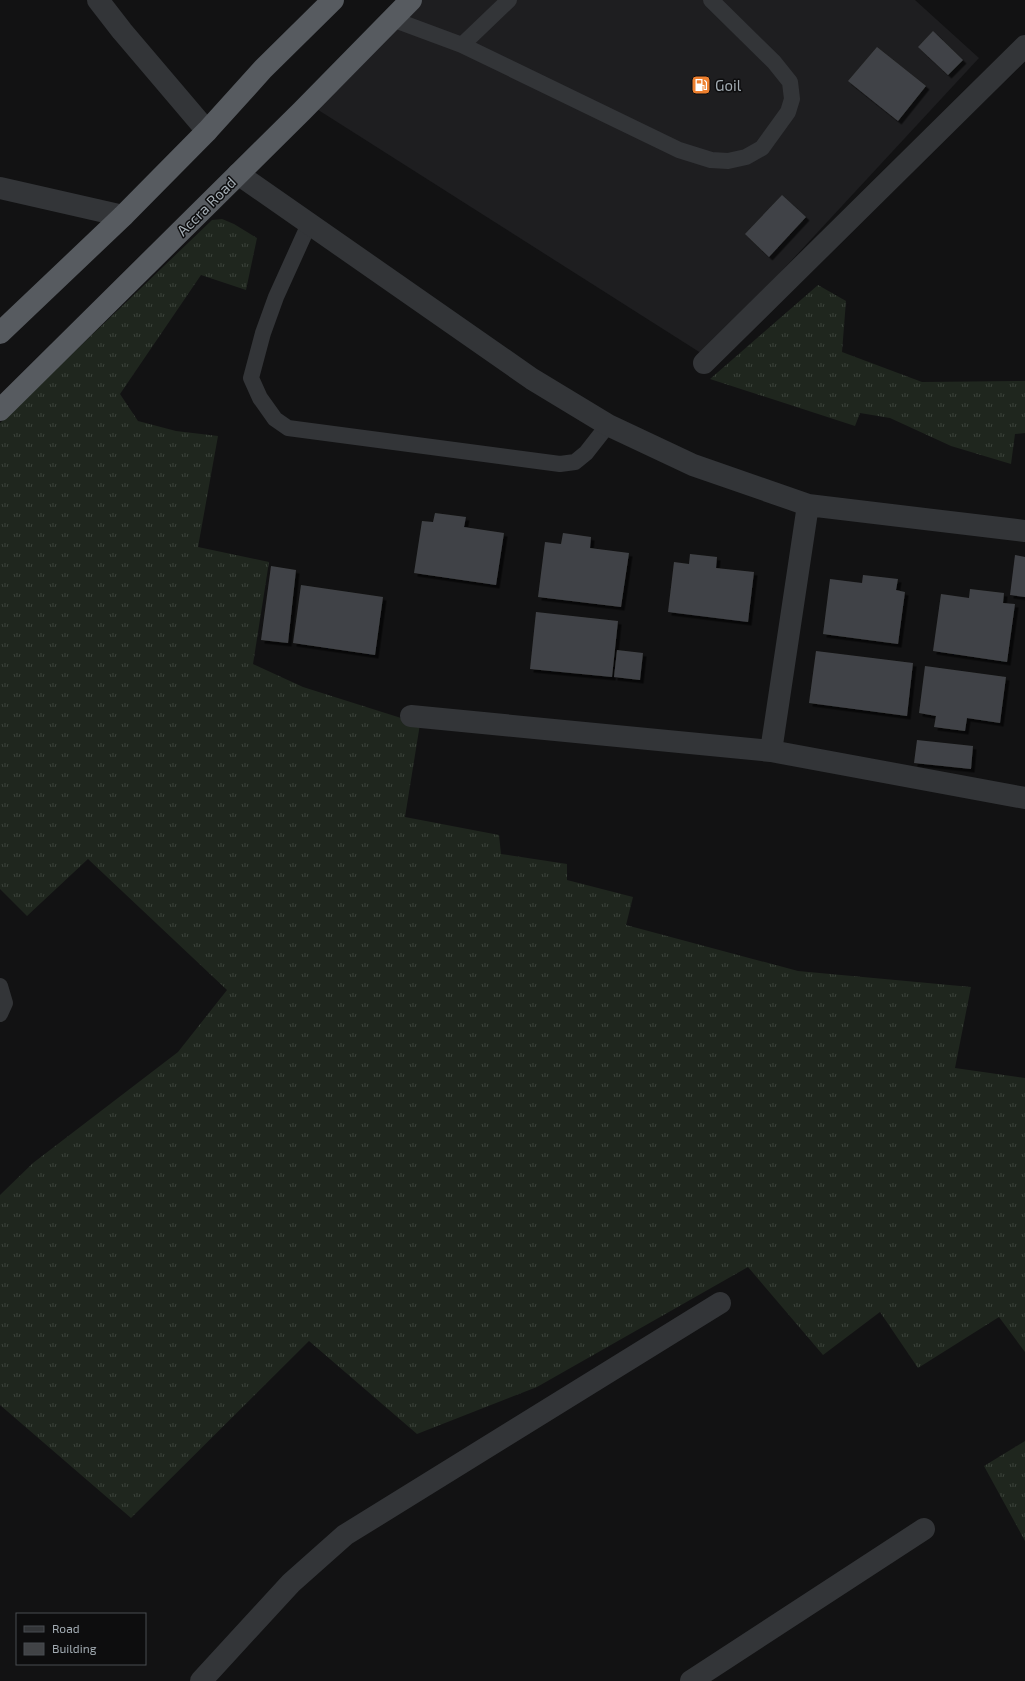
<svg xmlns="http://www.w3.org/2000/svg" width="1025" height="1681" viewBox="0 0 1025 1681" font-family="'Exo 2',sans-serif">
<defs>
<pattern id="grass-tufts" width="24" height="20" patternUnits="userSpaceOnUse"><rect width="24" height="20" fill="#1f261e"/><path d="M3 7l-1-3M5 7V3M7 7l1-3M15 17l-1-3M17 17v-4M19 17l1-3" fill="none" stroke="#3c433c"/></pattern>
<filter id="shadow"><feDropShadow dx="3.5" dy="3.5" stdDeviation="0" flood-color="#0009"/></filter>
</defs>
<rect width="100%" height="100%" fill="#121213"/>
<!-- built -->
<path fill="#1e1e20" d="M421 0H915L979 58 704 355 312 106Z"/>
<!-- grass -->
<path fill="url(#grass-tufts)" d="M222 219 234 224 257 238 246 290 201 275 120 394 138 421 176 431 218 436 198 547 269 562 253 664 303 687 420 724 405 817 499 835 501 854 567 864V880L633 897 626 925 798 971 971 987 955 1068 1025 1078V1352L999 1317 918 1368 880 1312 823 1355 748 1267 537 1387 417 1434 309 1341 131 1518 0 1405V1195L33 1163 178 1052 227 990 88 859 27 916 0 889V423L212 220Z
M818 285 846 301 842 352 922 382 1025 381V433L1015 434 1011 464 951 446 890 418 860 413 855 426 710 379Z
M1025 1441V1541L984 1466Z"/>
<!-- building -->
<path fill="#414346" filter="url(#shadow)" d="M933 31 963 60 948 75 918 47Z
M877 47 926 86 898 121 848 81Z
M782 195 806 217 769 257 745 234Z
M435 513 466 517 464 527 504 533 496 585 414 573 422 521 433 522Z
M563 533 591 537 590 548 629 553 621 607 538 597 545 542 561 544Z
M690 554 717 557 716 568 754 572 748 622 668 612 674 562 689 564Z
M1015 555 1025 557V597L1010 595Z
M271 566 296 570 288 643 261 640Z
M863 575 898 579 896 590 905 592 898 644 823 634 830 579 862 583Z
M301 585 383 597 375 655 293 643Z
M970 589 1004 593 1003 603 1015 604 1007 662 933 651 941 594 969 598Z
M536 612 618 621 612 677 530 669Z
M617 650 643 653 640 680 614 677Z
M816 651 913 663 907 716 809 703Z
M925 666 1006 677 1000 723 967 718 965 731 934 727 936 716 919 713Z
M917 740 973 746 971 769 914 763Z"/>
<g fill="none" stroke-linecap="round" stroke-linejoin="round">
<!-- service -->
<path stroke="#333538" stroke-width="16" d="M392 19 462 45 679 150 711 160 728 161 746 157 762 148 788 112 792 99 790 82 774 62 711 0
M462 45 509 0
M309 224 276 297 263 333 251 378 260 398 275 419 288 428 560 464 575 462 586 453 608 425
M0 986 5 1003 0 1014"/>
<!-- minor -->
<path stroke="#333538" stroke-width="22" d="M98 0 122 31 207 131
M238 174 532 379 608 425 693 465 808 505 1025 531
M0 188 123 216
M704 363 1025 46
M411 716 771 751 1025 798
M771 751 808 505
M201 1681 291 1583 345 1535 720 1303
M691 1681 924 1529"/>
<!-- trunk -->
<path stroke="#575b60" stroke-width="22" d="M0 333 123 216 207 131 263 69 333 0
M0 410 302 111 411 0"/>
</g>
<!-- icons -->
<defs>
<g id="fuel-square" transform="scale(1)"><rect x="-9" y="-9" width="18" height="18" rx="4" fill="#ed802f" stroke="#0d0d0e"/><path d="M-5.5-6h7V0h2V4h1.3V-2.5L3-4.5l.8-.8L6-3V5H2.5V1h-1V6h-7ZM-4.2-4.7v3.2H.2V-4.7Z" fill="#fff"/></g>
</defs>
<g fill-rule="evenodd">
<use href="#fuel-square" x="701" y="85"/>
</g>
<g text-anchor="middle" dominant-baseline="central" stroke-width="3" stroke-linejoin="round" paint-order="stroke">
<!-- poi labels -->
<g font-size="15" fill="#a3acb3" stroke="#0d0d0e" text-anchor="start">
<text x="715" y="85">Goil</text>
</g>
<!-- street labels -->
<g font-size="15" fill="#a3acb3" stroke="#0d0d0e">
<text transform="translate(206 206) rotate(-45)">Accra Road</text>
</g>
</g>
<!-- legend -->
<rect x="16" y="1613" width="130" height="52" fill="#0d0d0e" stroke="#494d50"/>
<rect x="24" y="1626" width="20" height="6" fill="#333538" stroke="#494d50"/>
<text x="52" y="1633" font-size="12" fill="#a3acb3">Road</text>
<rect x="24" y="1643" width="20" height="12" fill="#414346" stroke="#494d50"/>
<text x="52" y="1653" font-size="12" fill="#a3acb3">Building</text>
</svg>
